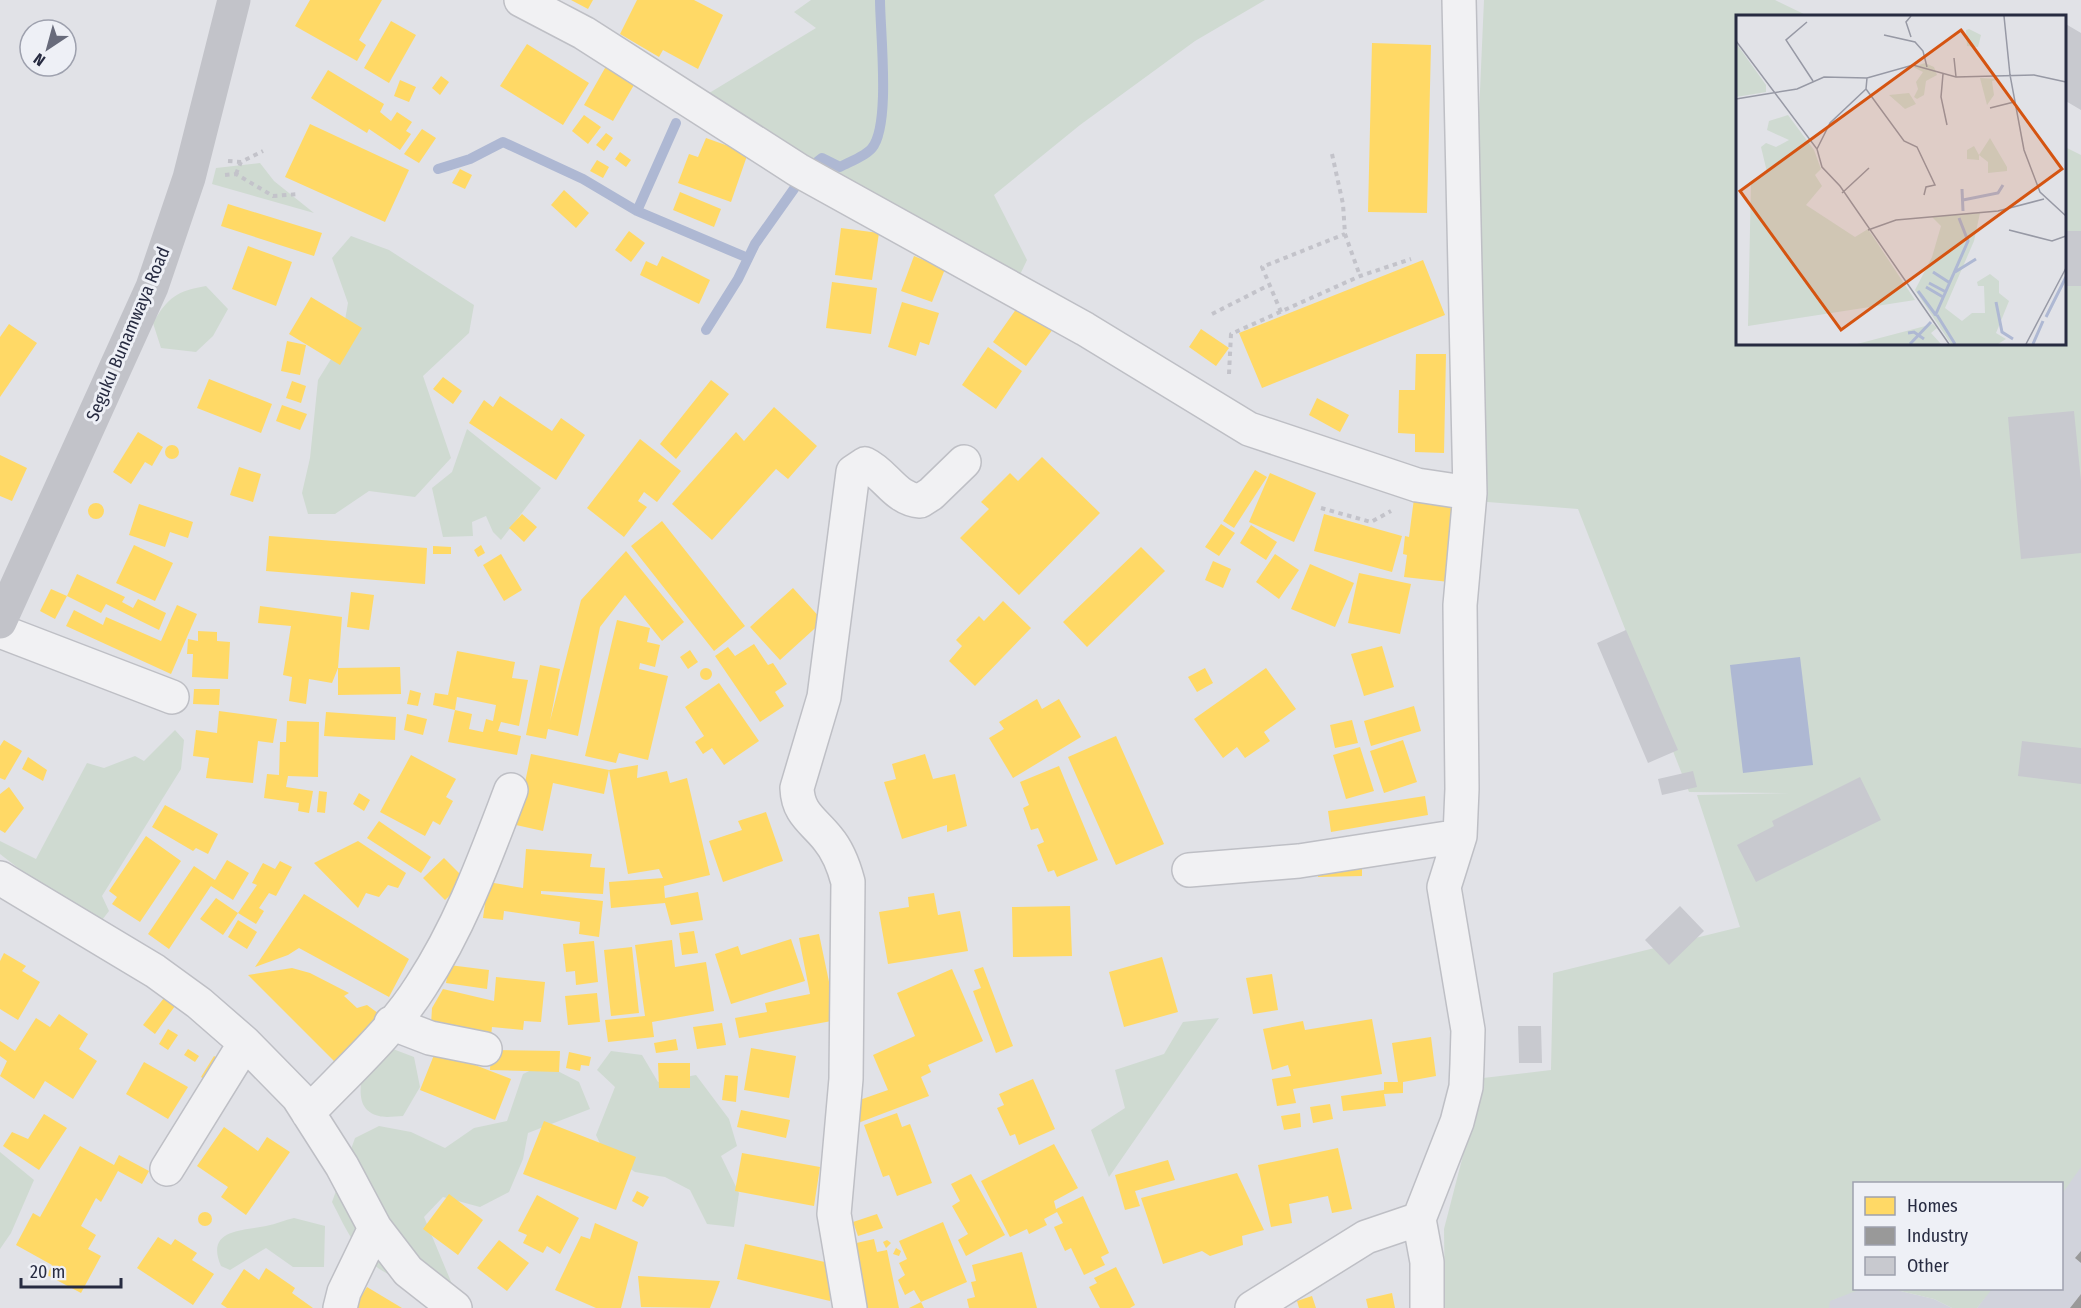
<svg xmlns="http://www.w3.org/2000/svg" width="2081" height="1308" viewBox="0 0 2081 1308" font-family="'Fira Sans Condensed',sans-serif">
<rect width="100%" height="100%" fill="#e1e2e7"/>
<!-- built -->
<path fill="#d1d3dc" d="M2081 1164V1308H1977L1991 1289 2062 1288V1190Z
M1861 1288 1892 1289 1934 1299 1952 1308H1829V1301Z"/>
<!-- green -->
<path fill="#cfdad1" d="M811 0H1265L1195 41 1080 125 994 195 1027 260 1015 285 701 98 816 28 794 12Z
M1484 0H1775L1808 16H1738V344H2064L2065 147 2081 155V1167L2062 1194V1184H1854V1288L1861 1289 1830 1301 1829 1308H1445L1444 1229 1483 1078 1551 1070 1553 973 1740 927 1697 795 1790 793 1689 792 1578 509 1462 500Z
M260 163 274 181 314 213 212 184 216 168Z
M351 236 389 250 474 305 469 333 423 376 451 458 415 497 369 491 335 514H308L302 493 310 458 318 380 341 343 348 303 332 258Z
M206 286 228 309 213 336 196 352 161 348 153 323C168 297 177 291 206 286Z
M467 429 541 488 501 540 493 532 486 516 472 522 473 536 443 537 432 488 452 472Z
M175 730 184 740 181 769 102 896 109 911 99 924 44 888 0 854V841L36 859 87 763 104 768 135 756 144 761Z
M1219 1018 1109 1177 1091 1130 1125 1108 1115 1070 1164 1054 1183 1022Z
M385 1046 414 1057 420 1087 403 1116C396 1116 386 1118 379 1116 350 1109 363 1075 367 1055Z
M611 1051 642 1055 658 1082 696 1075 729 1119 737 1146 721 1156 739 1193 734 1227 707 1224 690 1190 665 1177 635 1172 603 1150 596 1135 615 1087 597 1070Z
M544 1064 579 1082 590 1109 528 1133 523 1159 509 1192 480 1207 443 1197 424 1217 457 1296C429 1289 397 1283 374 1265 355 1250 343 1223 332 1202L355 1138 379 1126 411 1132 445 1148 474 1128 507 1121 523 1074Z
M0 1152 34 1180 11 1233 0 1249Z
M294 1218 325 1226 324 1267H293L266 1248 230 1270 221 1266C205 1229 242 1231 266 1226 276 1224 285 1220 294 1218Z
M1892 1289H1992L1977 1308H1952L1934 1299Z"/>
<!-- water -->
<path fill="#aeb8d3" d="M1800 657 1813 765 1743 773 1730 665Z"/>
<!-- homes -->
<path fill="#ffd966" d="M310 0H382L359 40 366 45 357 61 295 26Z
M571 0H593L588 9Z
M637 0H694L723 15 698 69 663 50 659 57 620 34Z
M391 21 416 35 389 83 364 68Z
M1372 43 1431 45 1427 213 1368 212Z
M527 44 589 83 563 125 500 86Z
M609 61 638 78 613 121 584 105Z
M328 70 384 104 380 112 391 121 397 112 412 122 406 131 411 134 400 150 369 129 367 133 311 98Z
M441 76 449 82 440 95 432 88Z
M400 80 416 87 409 102 394 96Z
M584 115 601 127 588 144 572 131Z
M310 124 409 170 385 222 285 177Z
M422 129 436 138 419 163 404 154Z
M606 133 613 138 604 151 596 145Z
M706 138 748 153 731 202 678 183 689 154 698 157Z
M620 152 631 160 626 167 615 159Z
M597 160 609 167 603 178 590 171Z
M460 169 472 175 465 189 452 183Z
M564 190 589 213 576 228 551 205Z
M680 192 721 209 714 227 673 210Z
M228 204 322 233 314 256 221 226Z
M841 228 879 233 872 280 835 275Z
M629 231 645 243 631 262 615 250Z
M248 246 292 262 276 306 232 289Z
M662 256 710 280 699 304 640 275 646 261 657 266Z
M914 256 945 269 932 302 901 291Z
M1423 260 1445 315 1262 388 1239 333Z
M832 282 877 288 871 334 826 328Z
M311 297 362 328 340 365 289 334Z
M902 302 939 313 929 345 920 342 916 356 888 347Z
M1019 305 1053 329 1026 366 993 342Z
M9 324 37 343 0 397V337Z
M1201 329 1229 348 1216 366 1189 347Z
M287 341 306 345 300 375 281 371Z
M988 347 1022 371 996 409 962 385Z
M1416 354H1446L1444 453 1415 452V434L1398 433 1399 390H1415Z
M443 377 462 391 453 404 433 389Z
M209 379 272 404 261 433 197 408Z
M711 380 729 394 676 459 660 444Z
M292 381 306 386 301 403 286 398Z
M500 396 552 431 561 418 585 435 556 480 469 423 484 400 493 407Z
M1317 398 1349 415 1340 432 1309 415Z
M282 405 307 414 300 430 276 421Z
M774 407 817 446 788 479 776 469 712 540 672 504 736 432 744 441Z
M138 432 163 447 152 466 145 462 131 484 113 472Z
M640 439 681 471 657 502 644 492 638 501 647 507 624 537 587 508Z
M165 452a7 7 0 1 1 14 0a7 7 0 1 1-14 0Z
M0 455 27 468 12 501 0 496Z
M1042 457 1100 513 1019 595 960 538 989 509 981 502 1010 473 1018 481Z
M239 467 261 474 253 502 230 495Z
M1255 470 1267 477 1234 528 1223 521Z
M1270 473 1316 493 1294 542 1249 522Z
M1415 491 1452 496 1450 508 1458 509 1449 582 1404 577 1407 555 1403 554 1405 536 1409 537Z
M88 511a8 8 0 1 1 16 0a8 8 0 1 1-16 0Z
M139 504 193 522 188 538 170 532 165 547 129 535Z
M522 514 537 527 524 542 509 528Z
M1324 514 1402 536 1392 572 1314 551Z
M662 521 745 626 714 651 631 546Z
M1221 524 1235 533 1219 556 1205 547Z
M1251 525 1277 542 1266 560 1240 543Z
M269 536 427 548 425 584 266 571Z
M134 545 173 563 155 601 116 583Z
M481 545 485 553 478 557 474 550Z
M433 546 451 547V554H433Z
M1141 547 1165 571 1087 647 1063 622Z
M626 551 684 622 662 641 625 595 600 627 578 736 548 729 546 739 526 735 540 665 560 669 550 721 581 600Z
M501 554 522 590 504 601 483 565Z
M1275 554 1299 570 1279 599 1256 582Z
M1213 561 1231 569 1223 588 1205 580Z
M1310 564 1354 583 1335 627 1291 609Z
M1359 573 1411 584 1400 634 1348 623Z
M77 574 125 597 122 602 133 608 138 599 166 613 159 630 106 604 101 613 67 596 55 619 40 611 51 589 67 596Z
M793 588 823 621 780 660 750 627Z
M351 592 374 595 369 630 347 627Z
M1003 601 1031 628 975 686 949 661 962 646 956 640 979 616 984 621Z
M177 605 197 614 171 674 66 626 74 610 103 625 106 617 161 641Z
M260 606 342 617 338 668 400 667 401 694 338 695V668L332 683 309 679 306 704 289 701 292 677 283 675 291 626 258 623Z
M617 620 650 628 647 642 660 645 655 667 640 663 639 669 668 676 648 760 619 753 616 763 585 756Z
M198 631 217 632V641L230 642 228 679 192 677 193 654H187L188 639 198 641Z
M754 644 768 665 773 663 787 684 775 692 784 706 760 722 715 656 728 647 735 656Z
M1382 646 1394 687 1364 696 1351 654Z
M690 650 698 662 688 669 680 657Z
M457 651 515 662 512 678 528 680 519 726 501 722 498 731 521 736 517 755 448 742 455 710 472 714 469 729 483 732 486 719 493 721 496 705 457 697 455 710 433 705 435 693 448 695Z
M700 674a6 6 0 1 1 12 0a6 6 0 1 1-12 0Z
M1205 668 1213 683 1197 692 1188 677Z
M1266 668 1296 709 1264 732 1270 741 1245 758 1237 747 1223 758 1194 719Z
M719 683 759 741 724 765 712 748 703 754 695 742 704 736 685 707Z
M194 689H220L219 705 193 704Z
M410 690 421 693 418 706 407 704Z
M1037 699 1042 709 1059 699 1081 737 1013 778 989 738 1004 729 999 722Z
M1414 706 1421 731 1371 746 1364 721Z
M219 711 277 719 273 743 258 741 253 783 206 778 209 758 193 756 196 730 217 733Z
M326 712 396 717 395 740 324 736Z
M407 714 427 719 423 735 404 730Z
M1352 720 1358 743 1335 748 1330 725Z
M287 721 319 722 318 777 288 776 286 787 313 791 309 813 298 811 299 803 264 798 267 774 279 775 280 742H286Z
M1116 736 1164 844 1116 865 1068 757Z
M4 740 22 751 5 780 0 778V746Z
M1403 740 1417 782 1384 793 1370 751Z
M1360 747 1374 791 1346 799 1333 755Z
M531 754 609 770 638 765 637 778 667 771 670 783 687 778 710 875 664 886 665 898 698 892 703 920 671 925 665 903 611 908 609 882 663 878 659 869 628 874 609 770 604 794 553 783 543 831 516 825Z
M925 754 933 779 955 774 967 826 947 832V825L902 839 884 782 896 779 892 764Z
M411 755 456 779 446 797 453 801 440 825 433 821 425 836 380 812Z
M28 757 47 770 43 781 22 769Z
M1059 766 1098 860 1057 877 1054 870 1048 872 1037 845 1044 842 1038 828 1031 830 1023 808 1029 805 1020 782Z
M9 787 24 808 5 833 0 830V794Z
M319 791 327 792 325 813 317 812Z
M359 793 370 800 364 811 353 804Z
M1425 796 1428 815 1331 832 1328 811Z
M165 805 218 834 208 854 196 848 193 851 152 827Z
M766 812 783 861 723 882 709 841 742 830 738 821Z
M379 821 431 857 421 873 367 838Z
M146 836 181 861 140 922 112 904 117 897 109 891Z
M358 841 406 873 398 888 388 885 379 897 366 893 358 908 314 863Z
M526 849 592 854 590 867 605 868 603 894 541 891V894L603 901 599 937 579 934 580 922 504 911 503 920 483 918 488 882 523 888Z
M1317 852H1362V876L1318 877Z
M444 858 466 880 445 900 423 878Z
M227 860 249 873 233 900 211 886 169 949 148 934 194 866 215 880Z
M280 861 292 867 276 896 269 893 259 908 264 911 256 924 238 913 257 885 252 883 263 863 275 869Z
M934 893 938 915 960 911 968 951 888 964 879 912 909 907 908 897Z
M304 894 409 959 389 997 299 948 288 955 255 967Z
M216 898 238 913 223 935 200 919Z
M1070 906 1072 956 1013 957 1012 907Z
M238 920 257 932 247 949 228 937Z
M694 931 698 953 682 955 679 933Z
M819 934 837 1020 739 1038 735 1018 767 1012 765 1003 810 994 799 938Z
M791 939 805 981 731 1004 715 954 738 946 741 955Z
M672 940 675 967 706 962 714 1011 652 1022 654 1037 608 1042 605 1020 645 1016 635 945Z
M594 941 598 982 576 985 575 971 566 972 563 944Z
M632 947 639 1013 611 1016 604 950Z
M4 953 26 966 22 971 40 982 18 1020 0 1009V961Z
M1162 957 1178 1012 1124 1027 1109 972Z
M449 965 489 970 487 989 446 983Z
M983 967 1013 1046 996 1053 973 991 981 988 974 970Z
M292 968 310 973 349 993 344 996 357 1008 367 1005 386 1019 338 1065 248 975Z
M952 969 983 1041 928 1065 931 1072 921 1077 929 1096 858 1123 851 1103 888 1090 873 1055 915 1036 897 993Z
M1272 974 1278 1010 1253 1014 1246 978Z
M496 977 545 982 541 1022 524 1021 523 1030 492 1027 491 1036 431 1025 432 1008 443 989 494 1001Z
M597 993 600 1022 568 1025 565 996Z
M164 998 175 1006 155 1034 143 1025Z
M59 1014 88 1034 79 1049 97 1061 73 1099 45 1081 34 1099 0 1076 7 1061 0 1056V1041L15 1051 36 1018 50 1027Z
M1372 1019 1382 1074 1293 1089 1296 1103 1277 1106 1272 1079 1291 1076 1288 1065 1272 1070 1263 1029 1303 1021 1305 1030Z
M722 1023 726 1045 697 1049 693 1027Z
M168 1029 178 1035 168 1050 159 1044Z
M1431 1037 1436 1076 1403 1082V1093L1384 1094 1386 1106 1343 1111 1341 1096 1384 1090V1082H1398L1392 1043Z
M676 1039 678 1050 656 1053 654 1043Z
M751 1048 796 1056 789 1098 744 1090Z
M188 1049 199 1056 195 1062 184 1055Z
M436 1050 511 1079 495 1120 420 1090Z
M491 1050 560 1051 559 1072 490 1070Z
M569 1052 591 1057 589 1066 581 1065 580 1071 566 1068Z
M214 1056 223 1061 210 1083 201 1077Z
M144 1062 188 1087 168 1119 126 1094Z
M658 1063H690V1088H659Z
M725 1075 738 1076 736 1102 722 1100Z
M1033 1079 1055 1129 1019 1145 1015 1134 1010 1136 997 1108 1004 1105 999 1094Z
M1330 1104 1333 1119 1313 1123 1310 1107Z
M741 1110 790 1120 786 1138 737 1127Z
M897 1113 902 1127 910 1124 932 1183 897 1196 889 1175 883 1177 864 1125Z
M1300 1113 1301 1127 1284 1130 1281 1116Z
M44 1114 67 1128 39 1170 3 1146 12 1132 28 1139Z
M544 1121 636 1157 616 1210 523 1174Z
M224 1127 258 1151 267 1137 290 1152 246 1215 221 1197 228 1187 197 1166Z
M1054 1144 1078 1188 1054 1201 1056 1209 1083 1196 1109 1253 1101 1257 1105 1265 1084 1275 1071 1248 1065 1251 1054 1227 1063 1223 1057 1212 1044 1219 1047 1225 1029 1234 1027 1229 1010 1237 981 1181Z
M80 1146 114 1165 119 1155 149 1171 142 1184 118 1171 101 1202 96 1198 81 1226 96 1235 88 1249 101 1256 81 1293 47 1275 52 1265 16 1245 33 1213 40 1217Z
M1338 1148 1352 1209 1332 1213 1328 1196 1289 1204 1292 1223 1271 1227 1258 1165Z
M742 1153 820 1167 814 1206 735 1191Z
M1168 1160 1175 1180 1135 1191 1140 1206 1125 1210 1115 1175Z
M1237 1173 1264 1230 1242 1236 1243 1245 1210 1256 1202 1251 1163 1264 1141 1198Z
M971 1174 1005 1235 966 1256 958 1240 968 1234 952 1206 960 1201 951 1184Z
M637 1191 649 1197 643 1207 632 1201Z
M449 1194 483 1220 458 1255 423 1229Z
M537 1195 579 1218 560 1254 547 1246 543 1253 523 1243 527 1235 518 1231Z
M198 1219a7 7 0 1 1 14 0a7 7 0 1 1-14 0Z
M877 1214 883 1228 858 1236 853 1222Z
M943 1222 967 1282 921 1302 914 1290 905 1295 898 1280 905 1275 899 1263 907 1259 899 1241Z
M595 1223 638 1242 621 1308H596L555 1290 581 1236 590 1239Z
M158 1237 171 1245 175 1239 197 1253 192 1260 214 1274 193 1305 137 1268Z
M874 1239 877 1252 887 1250 899 1308H854L852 1244Z
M499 1240 529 1263 507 1291 477 1268Z
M887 1240 891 1243 886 1248 883 1242Z
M745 1244 838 1265 830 1301 737 1279Z
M896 1248 901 1251 899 1256 893 1254Z
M1022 1252 1037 1308H969L967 1299 975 1297 971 1282 976 1281 972 1265Z
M1116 1267 1135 1305 1130 1308H1100L1089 1287 1097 1283 1094 1278Z
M266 1268 295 1288 292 1293 313 1308H227L221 1304 244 1269 259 1280Z
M638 1276 720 1281 710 1308 641 1307Z
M367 1287 402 1308H354Z
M1392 1293 1395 1308H1368L1366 1299Z
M1312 1296 1316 1308H1299L1297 1301Z
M921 1302 924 1308H909Z"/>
<!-- industry -->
<path fill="#999" d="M2081 1251V1263L2075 1258Z
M2081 1294V1308H2070Z"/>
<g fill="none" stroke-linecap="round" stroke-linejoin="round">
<!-- stream -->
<path stroke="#aeb8d3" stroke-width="10" d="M438 169 470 159 503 142 583 179 637 211 748 258
M808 169 822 158 840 167C849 162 866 156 872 148 891 125 880 31 880 0
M637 211 676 123
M706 330 738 279 755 244 796 186"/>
</g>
<!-- building -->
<path fill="#c8c9cf" d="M2064 23 2081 33V110L2064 100Z
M2064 231H2081V286H2064Z
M2074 411 2081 481V553L2021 559 2008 417Z
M1626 630 1678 750 1648 763 1597 643Z
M2022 741 2081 748V784L2018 776Z
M1693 771 1697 787 1662 795 1658 779Z
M1860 777 1881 820 1756 882 1737 845 1774 826 1772 821Z
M1680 906 1704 931 1669 965 1645 940Z
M1518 1026H1541L1542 1063H1519Z"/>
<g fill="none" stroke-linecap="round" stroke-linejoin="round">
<!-- minor casing -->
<g stroke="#bebfc5" stroke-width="36">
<path id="minor" d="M521 0 584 33 798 170 1085 329 1249 429 1417 485 1470 493
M0 631 172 697
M1189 870 1299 861 1460 836
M0 878 155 971 199 1003 245 1043 298 1097 342 1166 375 1228 408 1271 455 1308
M391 1023 430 1038 485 1049
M308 1113C345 1074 392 1032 421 986 461 925 485 858 511 790
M167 1169 245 1043
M340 1308 344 1292 375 1228
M850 1308 834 1214 846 1079 848 882C844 867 839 852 828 839 813 820 798 814 797 788L824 697 853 472 865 464C886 474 895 499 920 501L931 494 964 462
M1252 1308 1366 1237 1419 1219
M1427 1308V1262L1419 1219 1457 1122 1466 1087 1467 1064 1468 1030 1444 887 1460 836 1462 789 1460 605 1470 493 1459 0"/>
</g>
<!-- path -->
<path stroke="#c3c3ca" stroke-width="4" stroke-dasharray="4.5 4.5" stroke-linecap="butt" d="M1332 154 1343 204 1345 234 1360 276
M228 161 241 162 263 151
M236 174 241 162
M225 175 236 174 273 196 299 194
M1281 312 1262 267 1345 234
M1212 314 1271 284
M1229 374 1231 334 1360 276 1411 259
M1321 508 1371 522 1391 511"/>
<!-- minor -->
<use href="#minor" stroke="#f1f1f3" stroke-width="33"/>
<!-- secondary -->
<path stroke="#c2c3c9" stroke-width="33" d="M0 622 152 287 189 178 234 0"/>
</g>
<g text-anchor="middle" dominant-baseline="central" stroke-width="6" stroke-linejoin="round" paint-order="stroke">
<!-- street labels -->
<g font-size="18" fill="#272b41" stroke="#eef0f6">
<text transform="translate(128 334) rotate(-67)">Seguku Bunamwaya Road</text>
</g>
</g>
<!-- overview -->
<g transform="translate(1736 15)">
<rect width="330" height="330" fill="#e1e2e7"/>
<path d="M233 14 245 20 242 32 231 31 230 15ZM0 28 30 70V77L0 82ZM189 48 198 52 201 60 190 66 188 80 181 84 178 82 182 74 180 67 187 57 177 52ZM244 63 264 64 256 66 258 80 251 90ZM173 78 180 89 169 94 153 80ZM52 100 78 135 85 154 79 160 86 171 70 190 119 222 132 214 179 285 12 311 15 166 31 157 25 132 30 128 40 132 53 125 31 115 33 106ZM254 123 271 152V156L252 158V147L243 140V145L231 144V135L238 131 243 140ZM244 198 238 226 209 293 226 306 236 298H249L248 271H242L241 267 254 259 263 266V278L273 286 260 318 270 324 262 329H215L179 275 196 242 205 211 196 202ZM197 309 201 313 195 318 205 329H121Z" fill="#cfdad1"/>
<path fill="none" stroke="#aeb8d3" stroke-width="3" d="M226 174 227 196M227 185 262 178 267 170M197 257 214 268M219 257 240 244M193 268 210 277M190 272 207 282M182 276 199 299M260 287 266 317 277 324M201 300 219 329M199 301 232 226 223 203M310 302 330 262M172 318 178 317 188 324M174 329 195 307M297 329 307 306"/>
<path fill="none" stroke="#9799a5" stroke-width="1.5" d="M268 1 274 60 288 135 304 177 330 201M71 7 50 25 77 66M148 20 179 27 187 36 191 52M175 22 170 7 175 1M0 26 81 134 86 152 104 171 213 329M218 43 220 62M207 59 205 82 211 110M131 63 130 74 168 126 181 132 199 170 190 172 188 180M0 84 61 74 88 62 131 63 177 50 220 62 298 60 330 67M254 93 278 87M81 134 94 108 130 74M106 178 133 153M132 215 160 205 262 196 308 184M273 215 316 226 330 221M290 329 330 253"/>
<path fill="#d55411" fill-opacity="0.15" stroke="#d55411" stroke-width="3" d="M225 15 326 154 105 315 4 176Z"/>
<rect width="330" height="330" fill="none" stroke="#272b41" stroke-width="3"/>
</g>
<!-- legend -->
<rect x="1853" y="1182" width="210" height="108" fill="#eef0f6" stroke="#9ea1ae" stroke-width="1.5"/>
<rect x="1865" y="1197" width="30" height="18" fill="#ffd966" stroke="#9ea1ae" stroke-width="1.5"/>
<text x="1907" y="1212" font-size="18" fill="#272b41">Homes</text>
<rect x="1865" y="1227" width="30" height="18" fill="#999999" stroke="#9ea1ae" stroke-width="1.5"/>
<text x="1907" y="1242" font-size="18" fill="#272b41">Industry</text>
<rect x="1865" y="1257" width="30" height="18" fill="#c8c9cf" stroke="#9ea1ae" stroke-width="1.5"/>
<text x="1907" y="1272" font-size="18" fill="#272b41">Other</text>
<!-- north arrow -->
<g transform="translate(48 48) rotate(216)"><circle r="28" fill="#eef0f6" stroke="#9ea1ae" stroke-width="1.5"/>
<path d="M0-4.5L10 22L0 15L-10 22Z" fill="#686b7b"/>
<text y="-9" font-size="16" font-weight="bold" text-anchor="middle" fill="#272b41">N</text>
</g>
<!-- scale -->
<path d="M21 1278v9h100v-9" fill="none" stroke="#272b41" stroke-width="3"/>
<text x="30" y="1278" font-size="18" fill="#272b41" stroke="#eef0f6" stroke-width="4.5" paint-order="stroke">20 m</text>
</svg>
